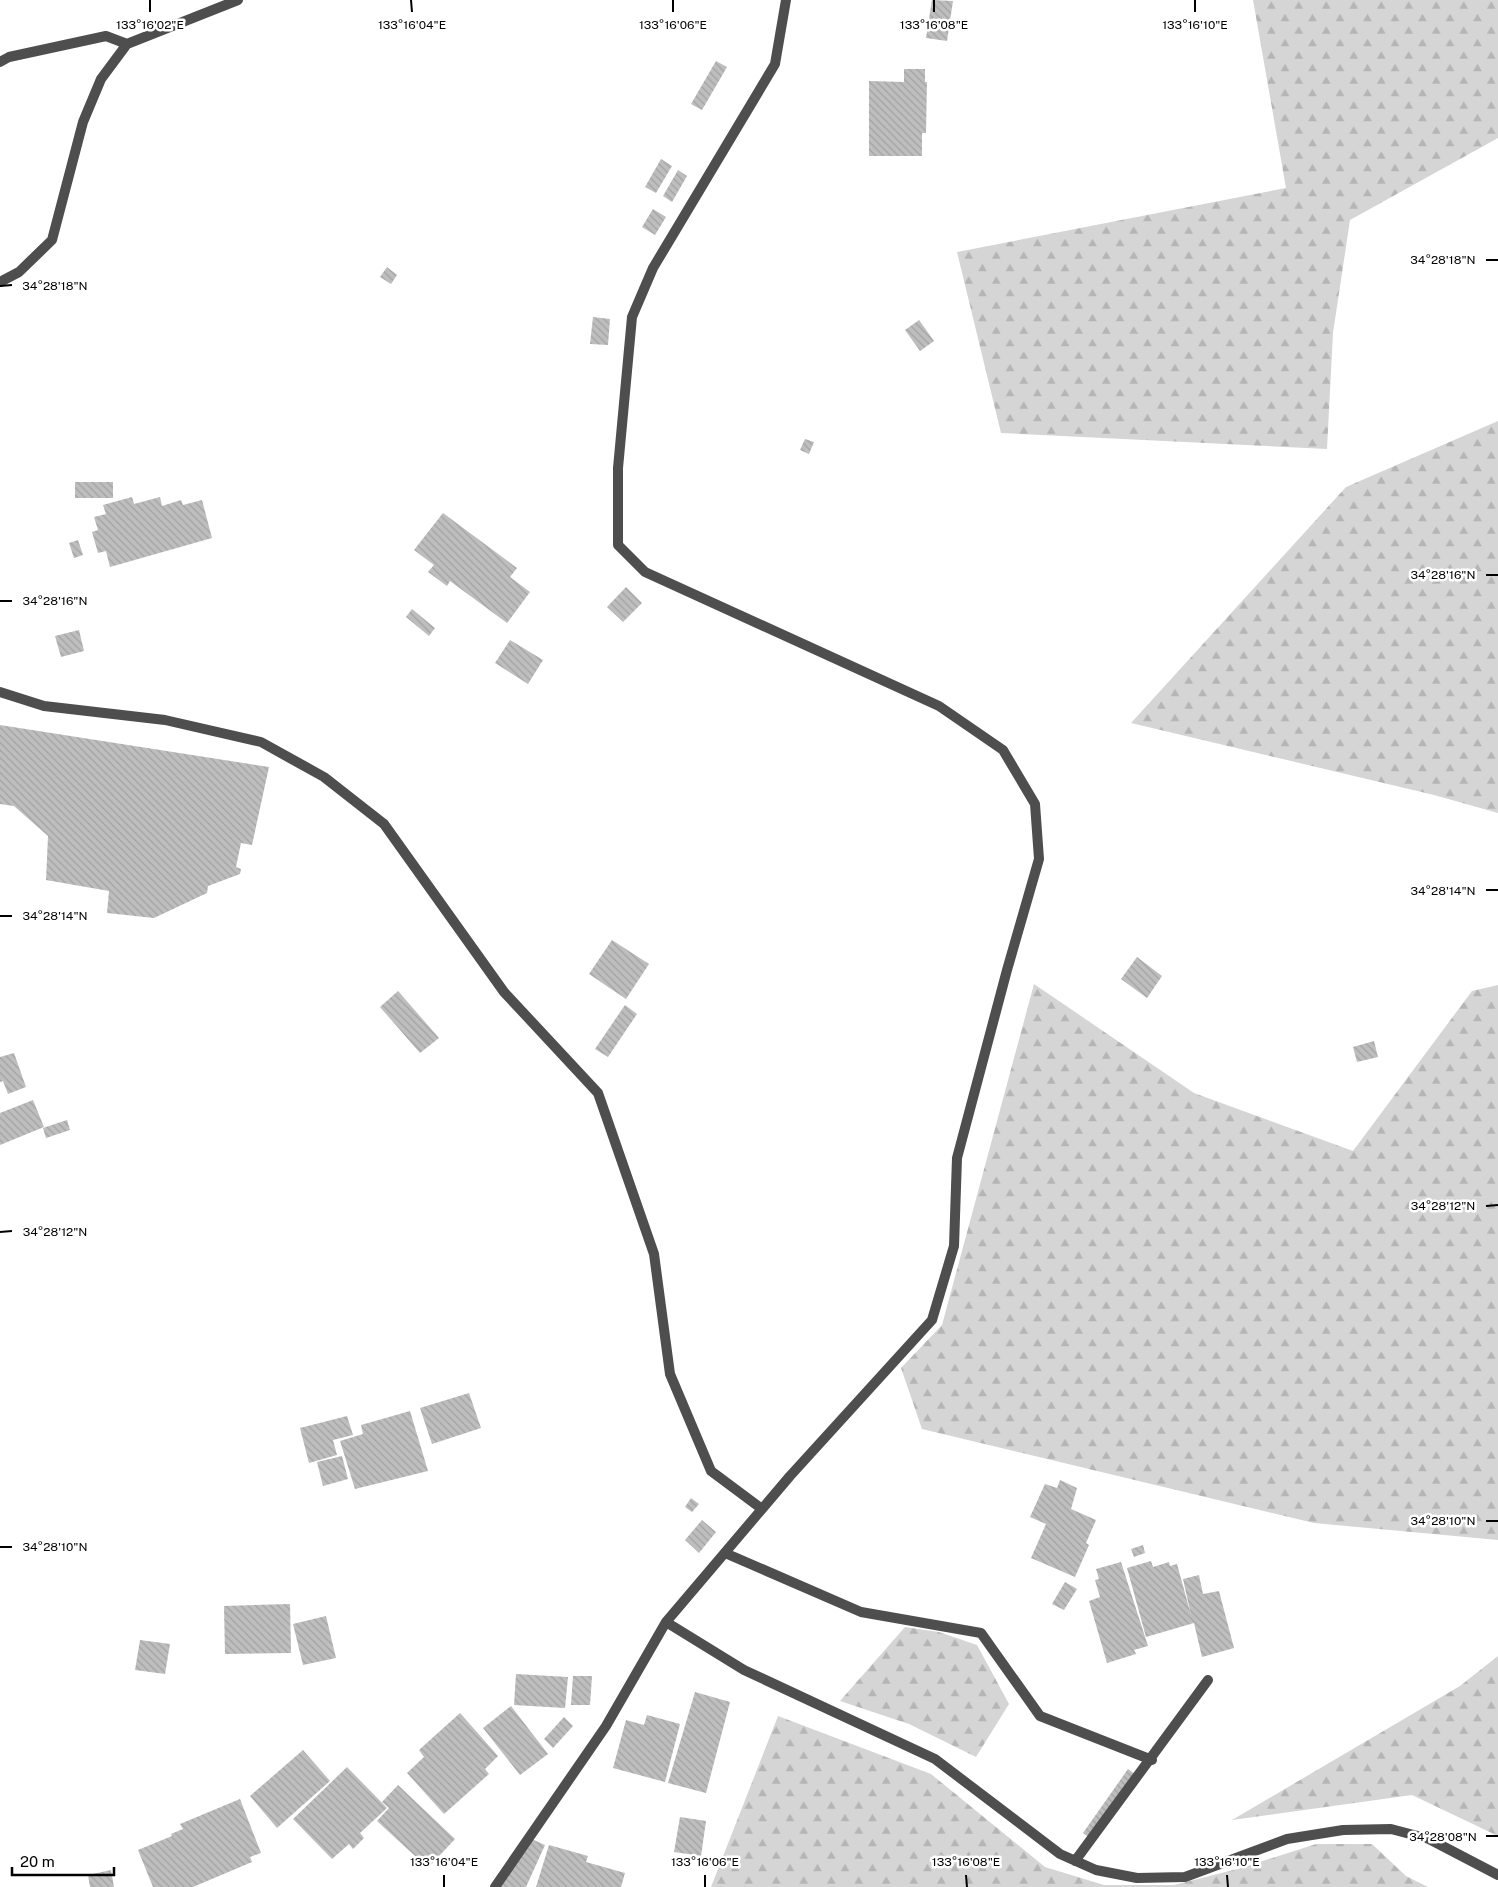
<svg xmlns="http://www.w3.org/2000/svg" width="1498" height="1887" viewBox="0 0 1498 1887" font-family="'Public Sans',sans-serif">
<defs>
<pattern id="forest-firs" width="22" height="20" patternUnits="userSpaceOnUse" patternTransform="scale(1.25)"><rect width="22" height="20" fill="#d5d5d5"/><path d="M5 1l3.5 6h-7zM16 11l3.5 6h-7z" fill="#b5b5b5"/></pattern>
<pattern id="building-back-hatch" width="6" height="6" patternUnits="userSpaceOnUse" patternTransform="scale(1.25)"><rect width="6" height="6" fill="#bebebe"/><path d="M-1 5l2 2M0 0l6 6M5-1l2 2" fill="none" stroke="#a2a2a2"/></pattern>
</defs>
<rect width="100%" height="100%" fill="#fff"/>
<!-- forest -->
<path fill="url(#forest-firs)" d="M1253 0H1498V138L1350 220 1333 333 1327 449 1001 433 957 252 1286 188Z
M1498 421V813L1434 795 1131 723 1346 487Z
M1034 984 1194 1093 1353 1151 1472 991 1498 985V1540L1314 1523 922 1429 901 1368 942 1325Z
M905 1627 939 1632 977 1645 1009 1704 976 1757 909 1724 840 1701Z
M1498 1656V1836L1412 1795 1232 1820 1460 1686Z
M778 1716 931 1774 1045 1867 1104 1885H1174L1241 1868 1316 1844H1372L1406 1876 1428 1887H711Z"/>
<!-- building -->
<path fill="url(#building-back-hatch)" d="M932 0 953 1 947 41 926 38Z
M716 61 727 67 702 110 691 104Z
M904 69H925V82H927L926 133H922V156H869V81L904 82Z
M661 159 672 166 656 193 645 187Z
M678 170 687 176 672 202 663 196Z
M653 209 666 217 655 235 642 227Z
M387 267 397 275 391 284 380 277Z
M593 317 610 319 608 345 590 344Z
M919 320 934 341 920 351 905 330Z
M805 439 814 442 809 454 800 450Z
M75 482H113V498H75Z
M132 497 134 504 160 497 162 506 181 500 183 505 202 500 212 538 110 567 106 551 98 553 92 532 98 530 94 517 106 514 103 505Z
M443 513 517 568 510 577 530 592 507 623 450 581 447 586 428 572 434 565 414 550Z
M78 540 83 555 74 558 69 543Z
M626 587 642 603 623 622 607 607Z
M412 609 435 628 429 636 406 617Z
M79 630 84 651 61 657 55 636Z
M510 640 543 660 528 684 495 663Z
M0 725 269 767 252 845 241 843 236 867 241 869 240 874 208 886 207 893 154 918 107 913 109 891 46 880 48 836 14 806 0 804Z
M612 940 649 964 626 999 589 974Z
M1137 957 1162 976 1147 998 1121 979Z
M398 991 439 1038 420 1053 380 1007Z
M625 1005 637 1014 608 1057 595 1049Z
M1374 1041 1378 1057 1357 1062 1353 1047Z
M14 1053 26 1087 8 1094 3 1081 0 1082V1057Z
M33 1100 44 1127 0 1145V1113Z
M67 1120 70 1130 46 1138 43 1128Z
M469 1393 481 1428 432 1444 420 1408Z
M410 1411 428 1471 355 1489 340 1441 363 1434 361 1425Z
M347 1416 353 1435 333 1440 337 1455 309 1463 300 1428Z
M342 1456 348 1479 323 1486 317 1462Z
M1060 1480 1077 1488 1071 1509 1096 1520 1086 1543 1089 1545 1075 1577 1031 1558 1046 1524 1030 1517 1045 1484 1057 1488Z
M691 1498 699 1504 692 1512 685 1507Z
M702 1520 716 1532 699 1553 685 1540Z
M1143 1545 1145 1553 1134 1557 1131 1549Z
M1151 1561 1153 1567 1169 1562 1170 1566 1177 1564 1191 1615 1183 1579 1199 1575 1203 1594 1219 1591 1234 1648 1202 1657 1194 1623 1146 1637 1127 1568Z
M1121 1562 1148 1646 1134 1650 1136 1654 1107 1663 1089 1601 1100 1597 1095 1580 1099 1579 1096 1569Z
M1065 1582 1077 1589 1064 1610 1052 1604Z
M290 1604 291 1653 225 1654 224 1606Z
M326 1616 336 1658 303 1665 293 1624Z
M140 1640 170 1644 165 1674 135 1670Z
M516 1674 568 1677 565 1708 514 1705Z
M573 1676H592L590 1705H571Z
M695 1692 730 1702 706 1793 668 1783Z
M511 1706 548 1754 520 1775 483 1728Z
M460 1713 498 1756 485 1769 489 1774 444 1814 407 1773 424 1757 419 1750Z
M647 1715 680 1724 665 1782 613 1768 626 1720 644 1725Z
M564 1717 573 1726 553 1748 544 1739Z
M303 1750 330 1781 277 1828 250 1796Z
M347 1767 387 1808 360 1833 364 1838 353 1849 349 1844 332 1859 293 1819Z
M1128 1769 1139 1777 1095 1841 1083 1833Z
M398 1785 455 1839 428 1868 377 1821 389 1808 382 1802Z
M240 1799 261 1853 250 1857 252 1862 193 1887H153L138 1850 172 1836 171 1834 183 1829 180 1824Z
M680 1817 706 1821 701 1856 674 1852Z
M525 1836 545 1845 526 1887H497Z
M549 1845 588 1856 586 1862 625 1873 621 1887H536Z
M111 1870 114 1887H90L88 1875Z"/>
<g fill="none" stroke-linecap="round" stroke-linejoin="round">
<!-- minor -->
<path stroke="#4e4e4e" stroke-width="10" d="M0 62 9 57 106 36 127 44
M0 282 19 272 52 240 83 122 101 79 127 44 238 0
M0 692 44 706 165 720 261 742 324 777 384 824 504 992 598 1093 654 1254 670 1374 711 1471 762 1509
M725 1553 861 1612 981 1633 1040 1716 1152 1760
M666 1622 744 1670 935 1759 1060 1854 1096 1870 1137 1878 1185 1877 1287 1839 1343 1830 1391 1829 1429 1839 1498 1875
M1075 1861 1208 1680
M495 1887 606 1726 666 1622 790 1476 932 1320 954 1246 957 1158 1007 970 1039 859 1035 804 1003 750 939 706 645 572 618 545V468L632 317 653 268 775 64 786 0"/>
</g>
<!-- ticks -->
<path fill="none" stroke="#000" stroke-width="2" d="M150 0V12M411 0 412 12M673 0V12M934 0V12M1195 0V12M1486 260H1498M0 286 12 285M1486 575H1498M0 601H12M1486 890H1498M0 916H12M1486 1206 1498 1205M0 1232 12 1231M1486 1521H1498M0 1547H12M1486 1836H1498M444 1875V1887M705 1875V1887M966 1875 967 1887M1227 1875 1228 1887"/>
<g font-size="12" text-anchor="middle" fill="#000" stroke="#fff" stroke-width="5" stroke-linejoin="round" paint-order="stroke">
<text x="150" y="29">133°16'02"E</text>
<text x="412" y="29">133°16'04"E</text>
<text x="673" y="29">133°16'06"E</text>
<text x="934" y="29">133°16'08"E</text>
<text x="1195" y="29">133°16'10"E</text>
<text x="1443" y="264">34°28'18"N</text>
<text x="55" y="290">34°28'18"N</text>
<text x="1443" y="579">34°28'16"N</text>
<text x="55" y="605">34°28'16"N</text>
<text x="1443" y="895">34°28'14"N</text>
<text x="55" y="920">34°28'14"N</text>
<text x="1443" y="1210">34°28'12"N</text>
<text x="55" y="1236">34°28'12"N</text>
<text x="1443" y="1525">34°28'10"N</text>
<text x="55" y="1551">34°28'10"N</text>
<text x="1443" y="1841">34°28'08"N</text>
<text x="444" y="1866">133°16'04"E</text>
<text x="705" y="1866">133°16'06"E</text>
<text x="966" y="1866">133°16'08"E</text>
<text x="1227" y="1866">133°16'10"E</text>
</g>
<!-- scale -->
<path d="M12 1867v8h102v-8" fill="none" stroke="#000000" stroke-width="2.5"/>
<text x="20" y="1867" font-size="15" fill="#000000" stroke="#ffffff" stroke-width="4" paint-order="stroke">20 m</text>
</svg>
